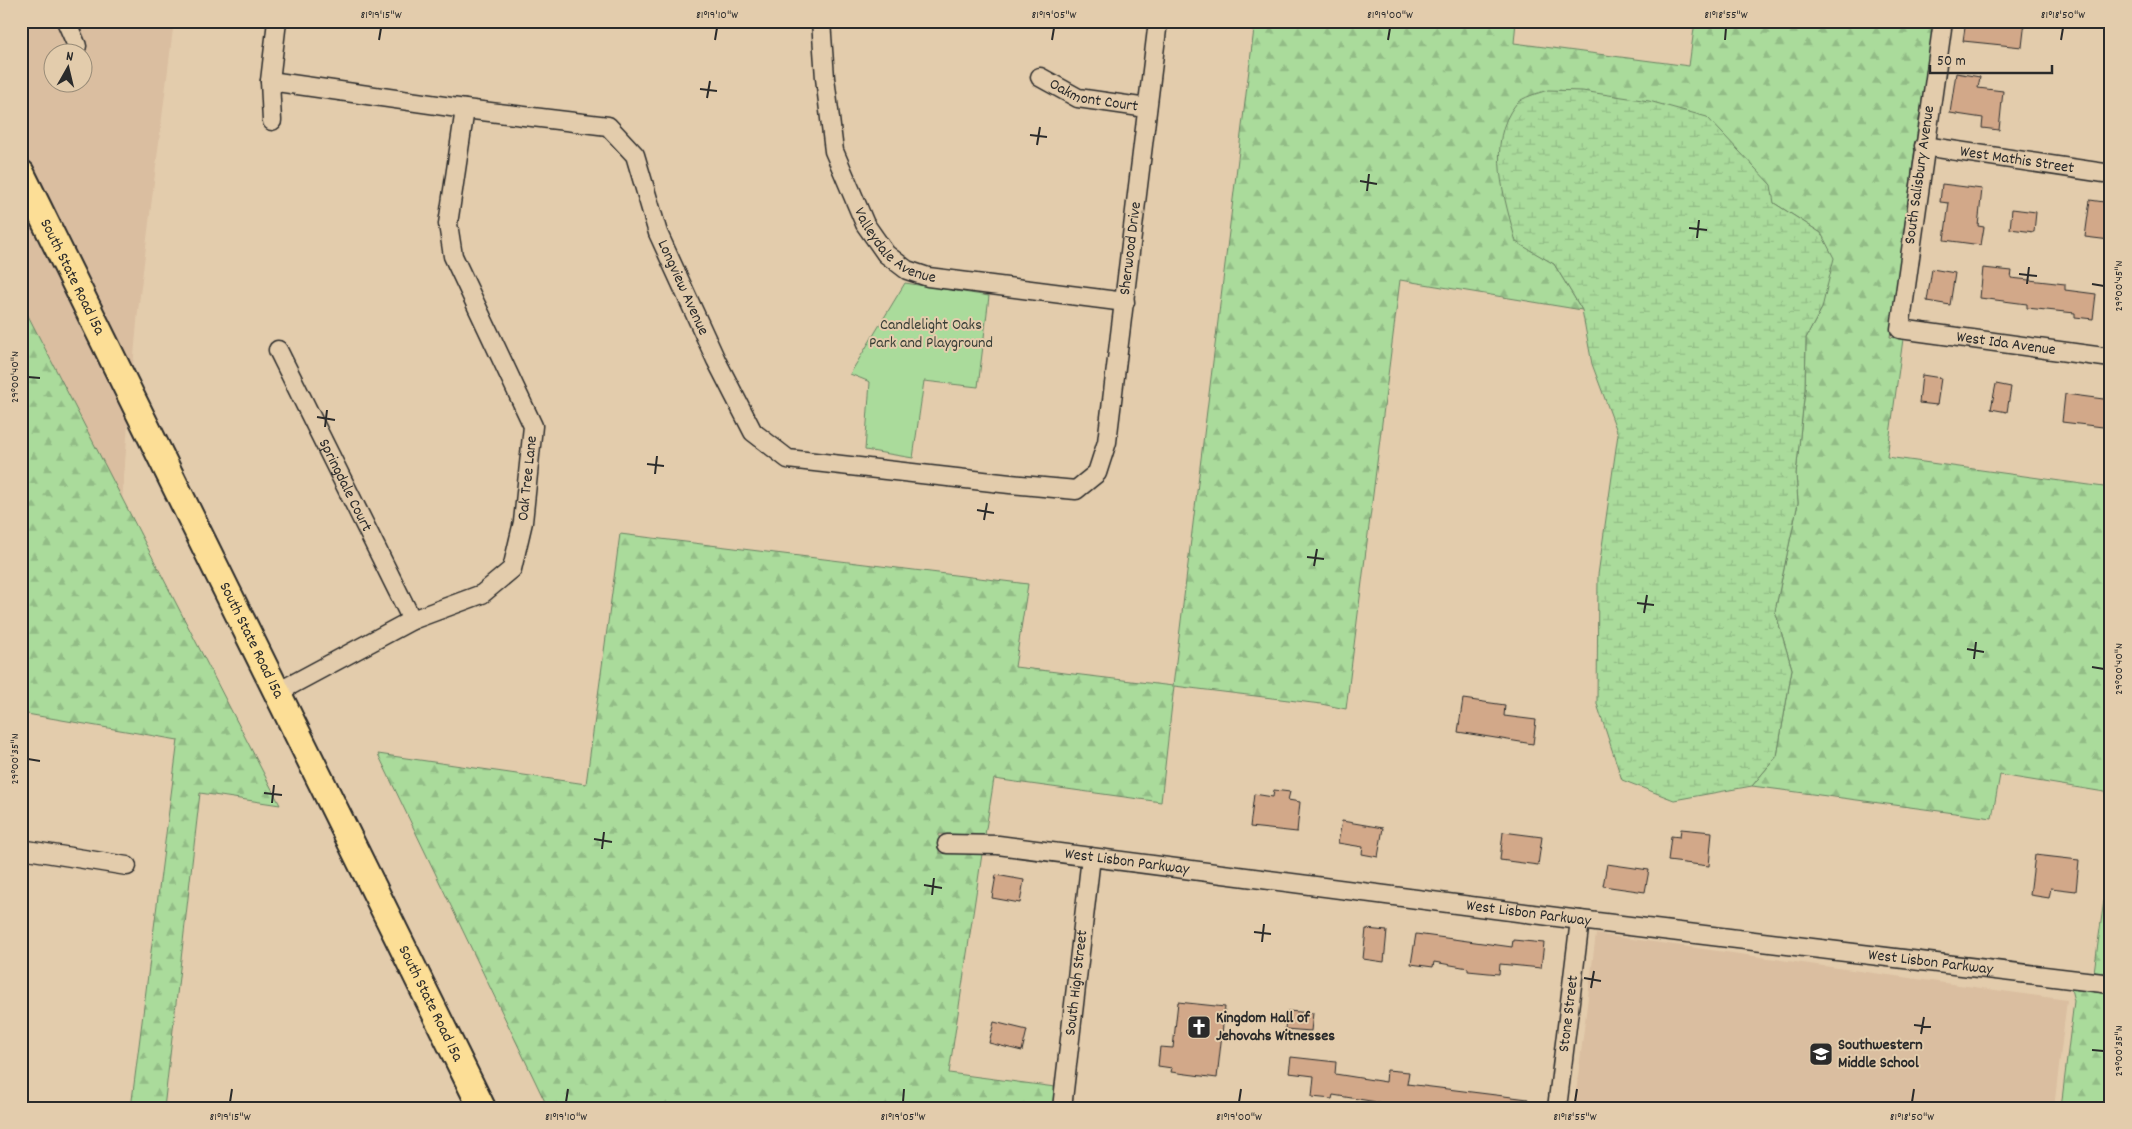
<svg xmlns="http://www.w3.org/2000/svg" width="2132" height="1129" viewBox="0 0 2132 1129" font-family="Dekko,sans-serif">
<defs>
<pattern id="forest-firs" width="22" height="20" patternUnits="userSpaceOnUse" patternTransform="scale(1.25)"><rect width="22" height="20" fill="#aadb9b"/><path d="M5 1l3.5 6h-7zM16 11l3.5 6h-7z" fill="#92bc86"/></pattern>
<pattern id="wetland-marsh" width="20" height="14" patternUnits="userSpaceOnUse" patternTransform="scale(1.25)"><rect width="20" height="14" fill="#aadb9b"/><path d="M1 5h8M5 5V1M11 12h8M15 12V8" fill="none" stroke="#92bc86"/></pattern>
</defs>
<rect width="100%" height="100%" fill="#e3ccac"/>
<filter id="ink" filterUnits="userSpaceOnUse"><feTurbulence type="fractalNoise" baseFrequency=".02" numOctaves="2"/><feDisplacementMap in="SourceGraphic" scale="10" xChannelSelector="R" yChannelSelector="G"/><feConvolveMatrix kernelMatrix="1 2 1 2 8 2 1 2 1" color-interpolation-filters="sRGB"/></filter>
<g filter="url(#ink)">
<!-- built -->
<path fill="#dabea0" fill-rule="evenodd" d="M21 21H174L138 311 132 378 21 153ZM52 52H82V82H52Z
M21 193 129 412 122 501 21 302Z
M1596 934 2067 1000 2054 1108H1574Z"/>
<!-- forest -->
<path fill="url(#forest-firs)" stroke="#6a8363" d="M1255 21H1516L1514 43 1689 66 1695 21H1934L1914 155 1890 337 1903 339 1887 457 2111 488V793L2000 775 1992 818 1752 786 1777 756 1792 669 1775 611 1798 503 1796 474 1805 389 1806 338 1822 308 1821 233 1774 203 1517 241 1554 264 1582 310 1400 280 1346 709 1321 704 1174 686 1161 802 994 779 985 835 939 834V853L982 854 949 1073 1055 1087 1053 1108H548L378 754 586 784 620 534 1028 584 1015 667 1173 686Z
M21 302 280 805 200 793 164 1108H131L178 740 21 713Z
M2111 850V974L2094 972Z
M2071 989 2111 994V1108H2061L2074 1001Z"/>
<!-- wetland -->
<path fill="url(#wetland-marsh)" stroke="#6a8363" d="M1548 90 1582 91 1649 101 1707 117 1771 185 1774 203 1821 233 1834 258 1822 308 1806 338 1805 389 1796 474 1798 503 1775 611 1792 669 1777 756 1752 786 1674 800 1622 780 1597 704 1598 575 1618 434 1592 364 1582 310 1554 264 1516 242C1505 200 1485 142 1516 104 1522 97 1539 93 1548 90Z"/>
<!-- green -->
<path fill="#aadb9b" stroke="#6a8363" d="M905 283 989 296 978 387 924 381 913 458 865 450 870 382 850 374Z"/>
<!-- building -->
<path fill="#d2a889" stroke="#2b2b2b" d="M1966 21H2025L2022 47 1963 41Z
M1956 73 1980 77 1978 88 2003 91 1999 130 1982 128 1983 118 1950 113Z
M1942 184 1982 189 1978 226 1984 227 1981 245 1944 240 1949 203 1940 202Z
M2090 200 2111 203 2110 240 2085 237Z
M2012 209 2036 212 2034 232 2010 229Z
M1983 268 2012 271 2011 278 2065 284V290L2096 294 2093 319 2075 317V313L2027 308V304L1980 298Z
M1932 269 1955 273 1950 305 1927 301Z
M1922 375 1941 378 1937 405 1919 403Z
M1996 384 2011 387 2007 412 1991 409Z
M2065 394 2111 400V428L2062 422Z
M1463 699 1505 705 1504 716 1536 720 1533 744 1458 732Z
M1274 790 1290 792 1288 800 1300 802 1297 832 1250 827 1254 794 1273 797Z
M1342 821 1383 828 1378 857 1362 854 1363 847 1338 843Z
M1681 829 1712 832 1709 866 1668 861 1671 836 1680 837Z
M1503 832 1542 837 1538 865 1500 860Z
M2035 855 2079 860 2076 891 2051 888 2049 898 2030 895Z
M1607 864 1649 870 1645 892 1603 886Z
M996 875 1024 880 1020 903 992 898Z
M1366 929 1387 931 1384 962 1363 959Z
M1416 934 1512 947 1513 940 1544 943 1541 968 1500 964 1499 974 1468 971V968L1434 962 1433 967 1411 964Z
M1178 1002 1225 1007 1217 1078 1171 1072 1172 1068 1158 1066 1160 1047 1173 1048Z
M1287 1011 1313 1013 1311 1031 1285 1029Z
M994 1022 1027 1030 1022 1051 989 1043Z
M1291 1057 1336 1062 1335 1074 1386 1082 1387 1070 1409 1072 1407 1084 1528 1099V1108H1426L1411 1106 1410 1108H1391L1383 1107V1103L1333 1095 1332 1099 1312 1097 1314 1076 1289 1073Z"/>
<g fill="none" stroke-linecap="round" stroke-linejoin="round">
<!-- minor casing -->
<g stroke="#2b2b2b" stroke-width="21">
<g id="minor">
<path d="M66 21 77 46"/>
<path id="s1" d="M821 21 825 78 834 151 865 224 886 254 907 270 928 277 1125 302"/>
<path id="s2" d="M1943 21 1900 329 2111 358"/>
<path id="s3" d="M1040 77 1078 98 1147 108"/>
<path id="s4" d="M270 81 465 109 608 126 635 155 658 233 716 360 753 432 788 459 1010 484 1076 490 1097 473 1107 442 1158 21"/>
<path d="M272 121 270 81 277 21"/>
<path id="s5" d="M1924 146 2111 174"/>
<path id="s6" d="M278 350 412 620"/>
<path id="s7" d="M278 692 412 620 482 594 512 569 523 522 533 426 453 256 448 224 465 109"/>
<path id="s8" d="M947 844 998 845 1580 920 2111 984"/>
<path d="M21 849 127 866"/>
<path id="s9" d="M1062 1108 1091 857"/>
<path id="s10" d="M1557 1108 1580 920"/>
</g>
</g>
<!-- highway casing -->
<g stroke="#2b2b2b" stroke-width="30">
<g id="highway">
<path id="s11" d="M21 173 482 1108"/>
</g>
</g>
<!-- minor -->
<use href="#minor" stroke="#e3ccac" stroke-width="18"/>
<!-- highway -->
<use href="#highway" stroke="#fcde96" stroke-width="26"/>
</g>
</g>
<!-- ticks -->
<path fill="none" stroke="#2b2b2b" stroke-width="2" d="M379 40 381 28M715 40 717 28M1052 40 1054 28M1388 40 1390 28M1725 40 1726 28M2061 40 2063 28M700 89 717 91M707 98 710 81M1030 135 1047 137M1037 145 1040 127M1360 181 1377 184M1367 191 1369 174M1689 228 1707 230M1697 238 1699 220M2019 274 2037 276M2027 284 2029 267M2092 284 2104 286M28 377 40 378M317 417 335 420M325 427 327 410M647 464 664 466M655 474 657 456M977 510 994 513M984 520 987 503M1307 557 1324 559M1314 566 1317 549M1637 603 1654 605M1644 613 1647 595M1967 649 1984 652M1974 659 1976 642M2092 667 2104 669M28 759 40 761M264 793 282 795M272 803 274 785M594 839 612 842M602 849 604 832M924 885 942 888M932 895 934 878M1254 932 1271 934M1262 942 1264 924M1584 978 1601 981M1591 988 1594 971M1914 1025 1931 1027M1921 1034 1924 1017M2092 1050 2104 1051M230 1102 232 1089M566 1102 568 1089M903 1102 904 1089M1239 1102 1241 1089M1575 1102 1577 1089M1912 1102 1914 1089"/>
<!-- icons -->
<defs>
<g id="church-square" transform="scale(1.25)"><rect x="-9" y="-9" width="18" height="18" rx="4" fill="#2b2b2b" stroke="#e3ccac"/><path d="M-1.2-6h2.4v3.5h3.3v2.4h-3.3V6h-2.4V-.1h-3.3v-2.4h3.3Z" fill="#fff"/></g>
<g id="school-square" transform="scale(1.25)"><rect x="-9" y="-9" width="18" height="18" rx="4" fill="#2b2b2b" stroke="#e3ccac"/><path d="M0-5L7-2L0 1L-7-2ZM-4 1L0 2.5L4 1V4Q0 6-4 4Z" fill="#fff"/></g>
</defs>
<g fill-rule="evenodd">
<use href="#church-square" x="1199" y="1027"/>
<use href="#school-square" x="1821" y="1054"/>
</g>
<g text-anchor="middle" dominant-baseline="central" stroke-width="4" stroke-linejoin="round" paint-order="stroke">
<!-- street labels -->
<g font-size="16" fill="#2b2b2b" stroke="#e3ccac">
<text stroke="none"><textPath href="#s3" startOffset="58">Oakmont Court</textPath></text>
<text stroke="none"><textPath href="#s5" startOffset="94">West Mathis Street</textPath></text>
<text transform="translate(1920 175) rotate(-82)">South Salisbury Avenue</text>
<text stroke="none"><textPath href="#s1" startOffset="248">Valleydale Avenue</textPath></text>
<text stroke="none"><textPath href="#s4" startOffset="1271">Sherwood Drive</textPath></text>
<text stroke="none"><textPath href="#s11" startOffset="116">South State Road 15a</textPath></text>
<text stroke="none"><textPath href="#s4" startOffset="522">Longview Avenue</textPath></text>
<text stroke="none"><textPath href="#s2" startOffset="418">West Ida Avenue</textPath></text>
<text stroke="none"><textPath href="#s7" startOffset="358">Oak Tree Lane</textPath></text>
<text stroke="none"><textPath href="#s6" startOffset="151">Springdale Court</textPath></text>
<text stroke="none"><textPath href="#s11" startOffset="521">South State Road 15a</textPath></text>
<text stroke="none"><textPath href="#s8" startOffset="181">West Lisbon Parkway</textPath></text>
<text stroke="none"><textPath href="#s8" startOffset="586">West Lisbon Parkway</textPath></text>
<text stroke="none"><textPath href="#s8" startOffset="991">West Lisbon Parkway</textPath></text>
<text stroke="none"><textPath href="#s9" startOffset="126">South High Street</textPath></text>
<text stroke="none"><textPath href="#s11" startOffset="926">South State Road 15a</textPath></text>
<text stroke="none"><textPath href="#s10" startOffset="95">Stone Street</textPath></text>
</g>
<!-- park labels -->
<g font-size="16" fill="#383d36" stroke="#e3ccac">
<text x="931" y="325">Candlelight Oaks<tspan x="931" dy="18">Park and Playground</tspan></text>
</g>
<!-- poi labels -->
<g font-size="16" font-weight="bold" fill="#2b2b2b" stroke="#e3ccac" text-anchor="start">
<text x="1216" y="1018">Kingdom Hall of<tspan x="1216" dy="18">Jehovahs Witnesses</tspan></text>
<text x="1838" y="1045">Southwestern<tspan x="1838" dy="18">Middle School</tspan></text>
</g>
</g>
<!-- margin -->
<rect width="2132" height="1129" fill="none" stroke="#e3ccac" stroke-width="55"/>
<!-- north arrow -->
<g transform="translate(68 68) rotate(8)"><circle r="24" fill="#e3ccac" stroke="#998c78"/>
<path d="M0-4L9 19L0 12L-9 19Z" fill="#2b2b2b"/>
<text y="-8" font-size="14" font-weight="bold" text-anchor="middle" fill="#2b2b2b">N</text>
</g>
<!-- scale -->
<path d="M1930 65v8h122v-8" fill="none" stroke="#2b2b2b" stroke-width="2.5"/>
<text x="1937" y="65" font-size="15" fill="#2b2b2b" stroke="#e3ccac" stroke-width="4" paint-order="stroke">50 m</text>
<rect x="28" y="28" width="2076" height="1074" fill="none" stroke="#2b2b2b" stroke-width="2"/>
<g font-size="12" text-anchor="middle" fill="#2b2b2b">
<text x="381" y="18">81°19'15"W</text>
<text x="717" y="18">81°19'10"W</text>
<text x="1054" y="18">81°19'05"W</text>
<text x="1390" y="18">81°19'00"W</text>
<text x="1726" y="18">81°18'55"W</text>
<text x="2063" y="18">81°18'50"W</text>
<text transform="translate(2118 286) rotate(-90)" y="4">29°00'45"N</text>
<text transform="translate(14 377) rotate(-90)" y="4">29°00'40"N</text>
<text transform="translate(2118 669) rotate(-90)" y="4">29°00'40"N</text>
<text transform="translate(14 759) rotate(-90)" y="4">29°00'35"N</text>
<text transform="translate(2118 1051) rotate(-90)" y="4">29°00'35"N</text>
<text x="230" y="1120">81°19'15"W</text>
<text x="566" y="1120">81°19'10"W</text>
<text x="903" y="1120">81°19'05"W</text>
<text x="1239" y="1120">81°19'00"W</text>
<text x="1575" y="1120">81°18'55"W</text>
<text x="1912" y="1120">81°18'50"W</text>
</g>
</svg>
